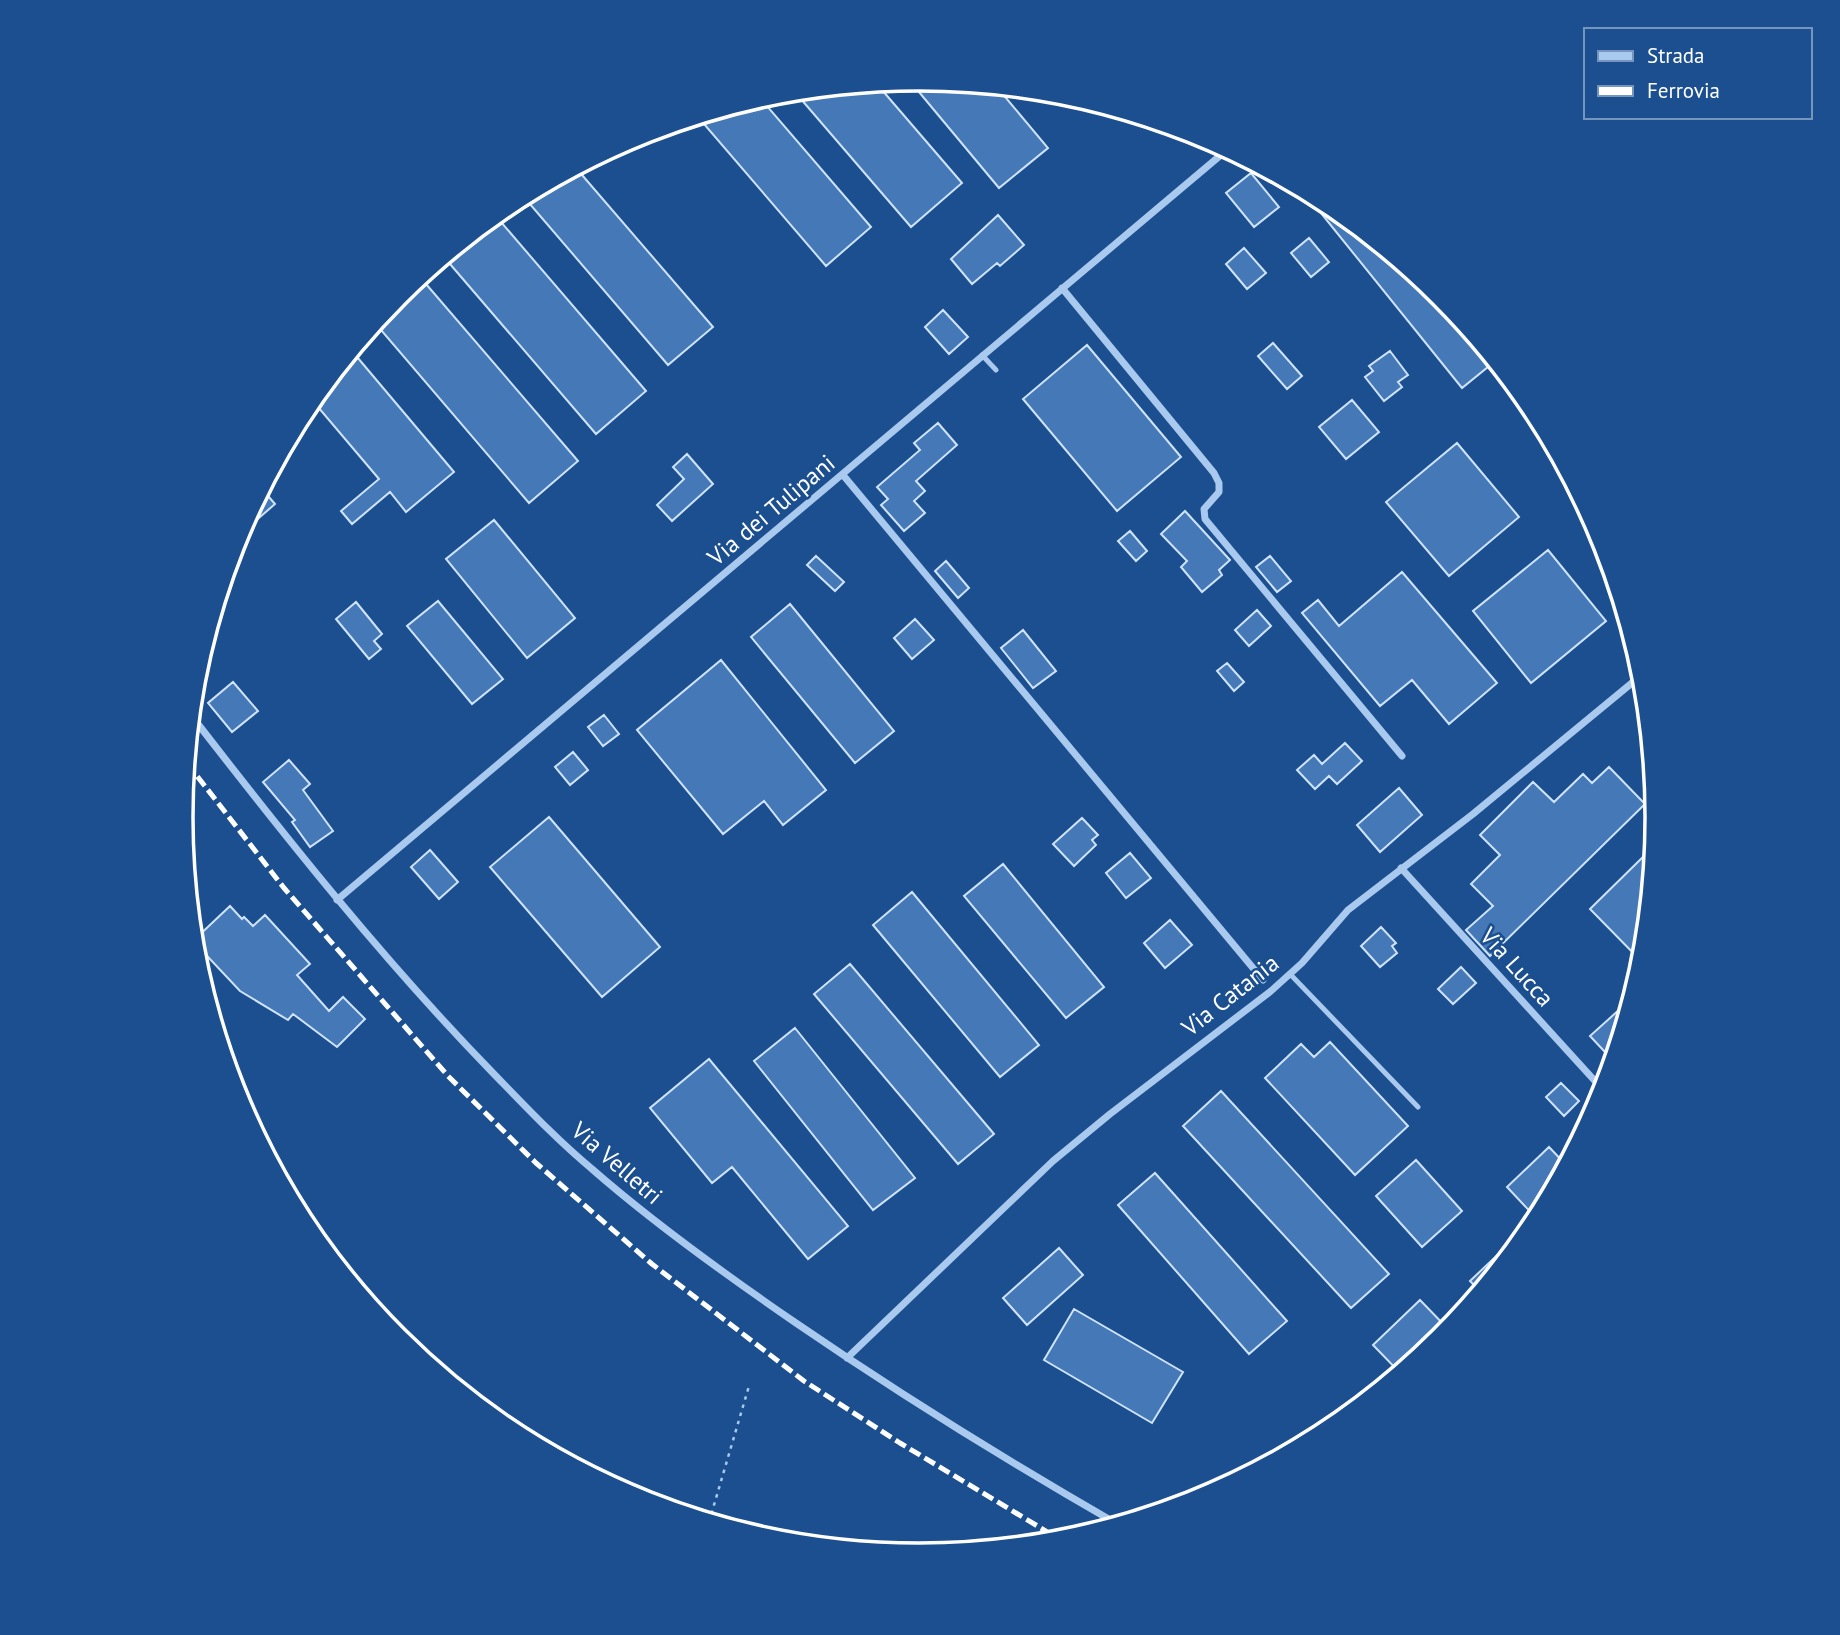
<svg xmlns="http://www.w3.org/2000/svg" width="1840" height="1635" viewBox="0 0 1840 1635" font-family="'PT Sans',sans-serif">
<rect width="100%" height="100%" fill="#1b4f8f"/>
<!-- building -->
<path fill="#4478b7" stroke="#cfe3fa" stroke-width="2" d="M920 79 996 86 1048 148 999 188 909 80Z
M876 83 962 183 911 227 794 91Z
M760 98 871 227 826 266 698 117Z
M576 168 713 327 668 365 523 196Z
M1251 173 1279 207 1254 227 1226 193Z
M1300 187 1331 203 1435 289 1494 362 1462 388Z
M495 215 646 391 596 434 444 257Z
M998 215 1024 245 1000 266 997 263 972 284 951 259Z
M1309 238 1329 262 1311 277 1291 253Z
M1244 248 1266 273 1247 289 1226 264Z
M420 277 578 461 529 503 375 323 398 295Z
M943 310 968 337 949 354 925 327Z
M1273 343 1302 376 1287 389 1258 356Z
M1087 345 1181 457 1117 511 1023 399Z
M352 351 454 472 406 512 390 492 352 524 341 511 379 479 312 400Z
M1390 351 1408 375 1398 382 1402 387 1384 401 1365 377 1373 371 1369 366Z
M1352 400 1379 432 1346 459 1319 427Z
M938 423 957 445 916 481 925 491 914 501 925 513 904 531 881 505 888 499 877 487 920 450 914 443Z
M1457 443 1519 517 1449 576 1386 502Z
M687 454 713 484 672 521 657 505 684 479 673 467Z
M262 489 275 504 237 537 238 534Z
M1185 511 1230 560 1219 570 1222 575 1202 592 1181 567 1187 561 1161 534Z
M494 520 575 618 527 658 446 559Z
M1130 531 1147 551 1136 561 1118 541Z
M1548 550 1606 621 1531 683 1473 611Z
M816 556 844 582 835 591 807 565Z
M1270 556 1291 581 1277 592 1256 567Z
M946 561 969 588 958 598 935 571Z
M1402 572 1497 683 1449 724 1412 680 1380 706 1302 613 1318 600 1339 626Z
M438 601 503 679 472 704 407 626Z
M356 602 382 634 374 641 381 649 369 659 336 619Z
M790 604 894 731 855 763 751 637Z
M1257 610 1271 626 1249 646 1235 630Z
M915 619 934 640 912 659 894 638Z
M1023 630 1056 671 1033 688 1001 648Z
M721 660 826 790 783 825 764 801 723 834 637 730Z
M1227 663 1244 682 1234 691 1217 671Z
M233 682 258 711 232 732 208 703Z
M604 715 619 734 603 746 588 727Z
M1345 743 1362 761 1337 784 1329 776 1315 789 1297 770 1314 755 1322 764Z
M573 752 588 770 570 785 555 767Z
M289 760 310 784 303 790 333 831 310 847 292 822 295 820 263 782Z
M1609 767 1645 804 1490 956 1466 930 1493 906 1471 884 1500 855 1480 835 1533 782 1554 802 1583 774 1592 783Z
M1399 788 1422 815 1380 852 1357 825Z
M549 817 660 947 602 997 490 867Z
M1082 818 1098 835 1092 840 1096 845 1074 866 1053 844Z
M430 850 458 882 439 899 411 867Z
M1130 853 1151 878 1126 898 1106 873Z
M1645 855 1654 864 1644 964 1590 909Z
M1003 864 1104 987 1066 1018 964 896Z
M912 892 1039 1045 1000 1077 873 925Z
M230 906 242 919 244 917 253 926 265 915 310 964 297 975 329 1011 343 997 365 1019 337 1047 293 1014 288 1020 240 991 193 941Z
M1170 920 1192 945 1165 968 1144 943Z
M1381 927 1396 943 1392 946 1397 953 1380 967 1361 946Z
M850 964 994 1134 958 1164 814 994Z
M1461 967 1476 983 1453 1004 1438 989Z
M1620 1009 1628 1017 1622 1036 1605 1052 1590 1036Z
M795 1028 915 1178 873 1210 754 1061Z
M1330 1042 1408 1126 1355 1175 1265 1078 1301 1044 1314 1057Z
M709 1059 848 1226 808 1259 732 1167 712 1183 650 1108Z
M1561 1083 1579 1101 1564 1116 1546 1097Z
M1221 1091 1389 1274 1351 1308 1183 1126Z
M1549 1147 1567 1166 1538 1220 1507 1187Z
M1416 1160 1462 1211 1422 1247 1376 1196Z
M1155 1173 1287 1321 1249 1354 1118 1205Z
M1511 1242 1518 1248 1481 1292 1470 1281Z
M1059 1248 1083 1275 1027 1325 1003 1298Z
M1420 1300 1450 1331 1442 1340 1401 1374 1373 1345Z
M1074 1309 1183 1372 1152 1423 1044 1360Z"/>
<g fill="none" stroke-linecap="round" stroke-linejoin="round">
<!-- path -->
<path stroke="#a9c9ee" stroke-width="2.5" stroke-dasharray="3.5 5" stroke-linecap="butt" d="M709 1522 749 1386"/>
<!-- lane -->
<path stroke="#a9c9ee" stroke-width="5" d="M982 355 996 370
M1290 974 1418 1107"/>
<!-- street -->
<path stroke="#a9c9ee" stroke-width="7" d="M1062 288 1214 473 1219 483V492L1204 509 1205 519 1402 756
M843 475 1263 980
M191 715C287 839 384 961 493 1073 525 1106 557 1140 592 1169 656 1225 726 1275 796 1323 901 1395 1009 1462 1119 1525
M1401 868 1605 1092
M337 900 1228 149
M847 1358 1053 1161 1110 1114 1271 991 1302 963 1348 910 1473 814 1644 673"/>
<!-- rail -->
<path stroke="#fff" stroke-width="5" stroke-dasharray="12 5" stroke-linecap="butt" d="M187 763 284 888 448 1076 536 1163 652 1264 804 1381 900 1443 1064 1542"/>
</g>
<g text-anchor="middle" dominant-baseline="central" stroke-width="5" stroke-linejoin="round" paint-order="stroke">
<!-- street labels -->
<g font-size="24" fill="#fff" stroke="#1b4f8f">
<text transform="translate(771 510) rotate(-40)">Via dei Tulipani</text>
<text transform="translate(1517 967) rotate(48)">Via Lucca</text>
<text transform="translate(1230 995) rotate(-38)">Via Catania</text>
<text transform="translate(617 1163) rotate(41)">Via Velletri</text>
</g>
</g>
<!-- crop -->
<path d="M0 0H1840V1635H0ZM193 817a726 726 0 1 1 1452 0a726 726 0 1 1-1452 0Z" fill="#1b4f8f" fill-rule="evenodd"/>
<path fill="none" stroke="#fff" stroke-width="3.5" d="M193 817a726 726 0 1 1 1452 0a726 726 0 1 1-1452 0Z"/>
<!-- legend -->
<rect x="1584" y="28" width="228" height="91" fill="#1b4f8f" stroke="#7695bc" stroke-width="2"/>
<rect x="1598" y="51" width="35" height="10" fill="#a9c9ee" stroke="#7695bc" stroke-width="2"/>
<text x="1647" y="63" font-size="21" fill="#ffffff">Strada</text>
<rect x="1598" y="86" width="35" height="10" fill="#ffffff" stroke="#7695bc" stroke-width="2"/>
<text x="1647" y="98" font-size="21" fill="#ffffff">Ferrovia</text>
</svg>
